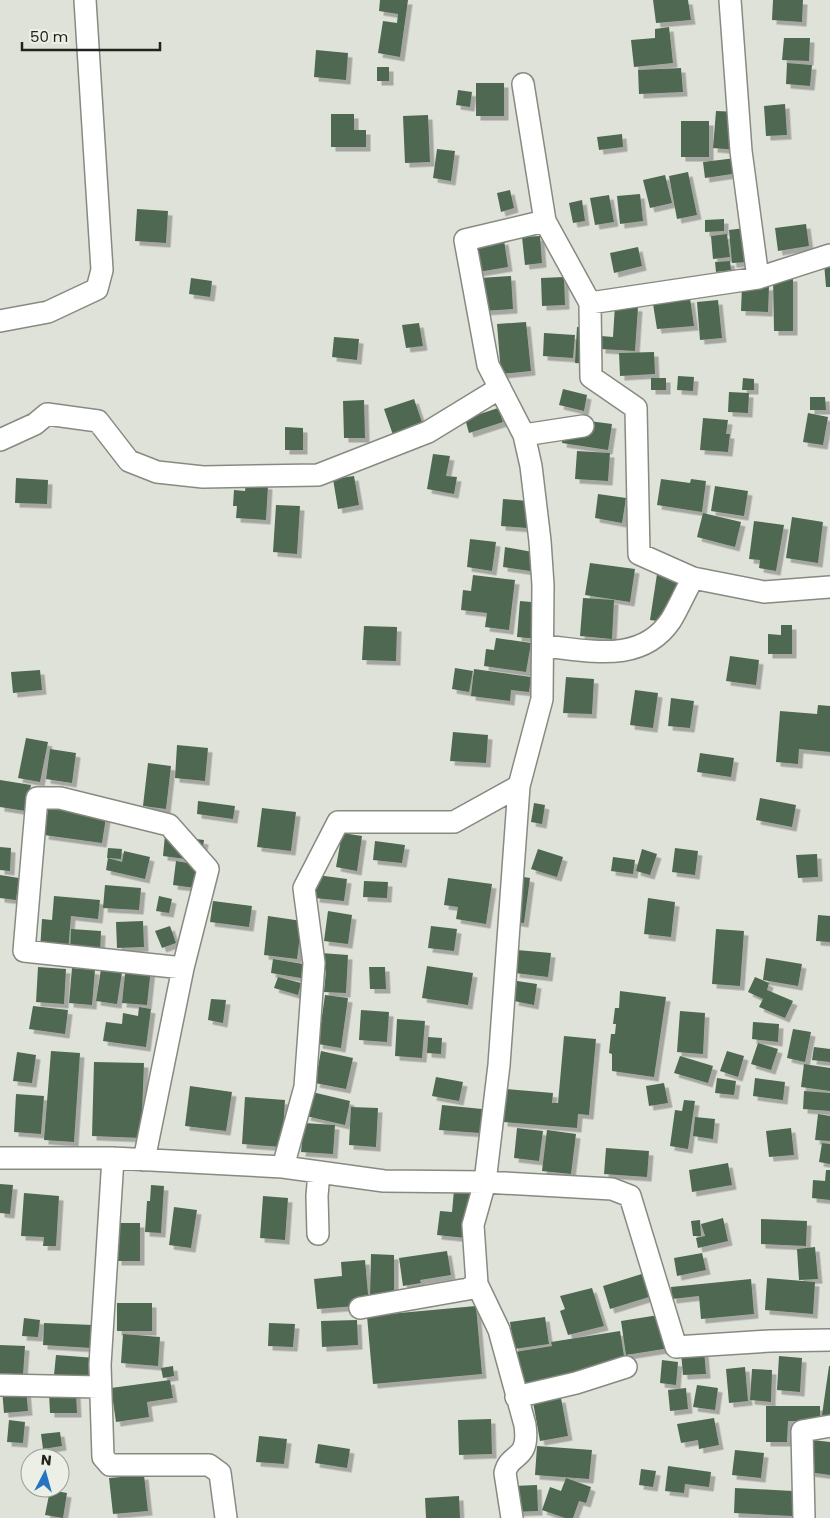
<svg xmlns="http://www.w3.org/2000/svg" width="830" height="1518" viewBox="0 0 830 1518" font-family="Poppins,sans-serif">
<defs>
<filter id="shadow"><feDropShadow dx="4.5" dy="4.5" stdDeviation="0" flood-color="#0004"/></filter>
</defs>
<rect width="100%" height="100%" fill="#dfe2d9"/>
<!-- building -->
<path fill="#4f6851" filter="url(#shadow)" d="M380 0H408L400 57 378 53 383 21 397 23 398 14 379 11Z
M653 0H688L691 20 656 23Z
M773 0H803L802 22 772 20Z
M669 27 673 63 634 67 631 40 655 38V29Z
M784 38H810L809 61 782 60Z
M316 50 348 53 346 80 314 77Z
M787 63 812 65 810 86 786 84Z
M377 67H389V81H377Z
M681 68 683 92 639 94 638 70Z
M476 83H504V116H476Z
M458 90 472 92 470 107 456 105Z
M785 104 787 135 766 136 764 106Z
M716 111 740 112 737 150 713 148Z
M331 114H354V130H366V147H331Z
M428 115 430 162 405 163 403 116Z
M681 121H709V157H681Z
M622 134 623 147 599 150 597 137Z
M437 149 455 151 451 181 433 178Z
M744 157 746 172 705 178 703 162Z
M688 172 697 215 677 219 669 176Z
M665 175 672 203 650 208 643 180Z
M510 190 514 208 501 212 497 193Z
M640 194 643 221 620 224 617 196Z
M609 195 614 222 595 225 590 198Z
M582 200 585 221 573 223 569 203Z
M137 209 168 211 166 243 135 241Z
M724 219V231L705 232V220Z
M806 224 809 246 778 251 775 228Z
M745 228 748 262 732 263 729 230Z
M727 234 730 257 713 259 711 236Z
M540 236 542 263 525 265 522 237Z
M504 240 508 267 478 272 474 245Z
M638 247 642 266 614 273 610 253Z
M730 261 731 270 716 272 715 262Z
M830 262V287H826L824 263Z
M511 276 513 309 482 311 480 278Z
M564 277 565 305 542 306 541 278Z
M773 277H793V331H774Z
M191 278 212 281 210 297 189 294Z
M742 285 769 286 768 312 741 311Z
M690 298 694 326 657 329 653 304Z
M718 300 722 338 700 340 697 302Z
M615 305 638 307 635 351 601 349V336L613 337Z
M526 322 531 371 501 374 497 324Z
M419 323 423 346 406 348 402 325Z
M577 327H591L588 364 575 363Z
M544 333 575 335 573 358 543 356Z
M334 337 359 339 357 360 332 357Z
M654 352 655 374 620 376 619 353Z
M678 376 694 377 693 391 677 390Z
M651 378H666V390H651Z
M743 378 754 379V390H742Z
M563 389 587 395 584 411 559 405Z
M729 392 749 393 748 413 728 412Z
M810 397H825L826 410H810Z
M414 399 423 425 393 435 384 409Z
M364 400 365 438H344L343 401Z
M498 408 503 422 469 433 465 419Z
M808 413 828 417 823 445 803 442Z
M566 418 612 424 608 450 562 443Z
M703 418 728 420 726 434H730L728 452 700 450Z
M285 427 303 428V450H285Z
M577 451 610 453 608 481 575 479Z
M433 454 450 456 446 476 457 477 454 494 427 489Z
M354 476 359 505 338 509 333 479Z
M16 478 48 480 47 504 15 503Z
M661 479 690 483 691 479 706 481 702 512 657 505Z
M246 483 268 485 266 520 236 518 237 506H233L234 490 245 491Z
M715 486 748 491 744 516 711 511Z
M598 494 626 498 622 523 595 518Z
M503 499 529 501 527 528 501 526Z
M276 505 300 506 297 554 273 552Z
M703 513 741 522 735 547 697 537Z
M792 517 823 522 818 563 786 558Z
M754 521 784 525 776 571 759 568 760 560 749 559Z
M470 539 496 542 492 571 467 567Z
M505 547 538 553 537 572 503 567Z
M590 563 635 569 630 602 585 595Z
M657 574 681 577 674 623 650 620Z
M473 575 515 580 509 630 485 627 487 613 461 610 463 590 471 591Z
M583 598 614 600 612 639 580 636Z
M520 601 542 603 539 639 517 637Z
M781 625H792V654H768V634L781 635Z
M364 626 397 627 396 661 362 660Z
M496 638 531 643 526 672 484 666 486 649 494 650Z
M730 656 759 660 756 685 726 681Z
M455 668 473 671 469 692 452 689Z
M474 669 531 677 529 692 511 690 510 701 471 696Z
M40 670 42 690 13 693 11 672Z
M566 677 594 679 592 714 563 713Z
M635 690 658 693 653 728 630 725Z
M671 698 694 701 690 728 668 726Z
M818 705 830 706V752L799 749 798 764 776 762 780 711 817 714Z
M453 732 488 735 486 763 450 761Z
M26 738 48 742 40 782 18 778Z
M177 745 208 748 205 781 175 778Z
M50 749 76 753 72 783 46 779Z
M700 753 734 758 731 777 697 772Z
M148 763 171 766 166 809 143 806Z
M0 780 31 785 26 811 0 807Z
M760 798 796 805 792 827 756 820Z
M198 801 235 806 233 819 197 814Z
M49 803 107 811 102 843 44 835Z
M534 803 545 805 542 824 531 822Z
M262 808 296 812 291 851 257 847Z
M342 833 362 836 357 871 336 867Z
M165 835 204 840 201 861 163 856Z
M375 841 405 845 402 863 373 860Z
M0 847 11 848 10 871 0 870Z
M108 848 122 849 121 859 107 858Z
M675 848 698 851 695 875 672 872Z
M538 849 563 857 557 877 531 869Z
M642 849 657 854 650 875 636 871Z
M124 851 150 857 145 879 106 870 108 858 122 862Z
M817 854 818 877 798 878 796 855Z
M613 857 635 860 633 874 611 871Z
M176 861 206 866 203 889 173 885Z
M0 875 19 878 16 900 0 898Z
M317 875 347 879 344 901 315 898Z
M517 876 530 878 524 923 511 921Z
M448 878 492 884 486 924 456 919 458 907 444 905Z
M364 881 388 882 387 898 363 897Z
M105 885 141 888 139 910 103 908Z
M54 896 100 900 98 919 71 916 68 952 40 950 42 919 52 920Z
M159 896 172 899 169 913 156 911Z
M648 898 675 902 671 937 644 934Z
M213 901 252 906 249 927 210 922Z
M328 911 352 915 348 944 324 941Z
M818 915 830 916V942L816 941Z
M268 916 302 921 297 959 264 955Z
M143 921 144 947 117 948 116 922Z
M170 926 176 943 162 948 155 931Z
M431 926 457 929 454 951 428 948Z
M71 929 101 931 100 954 70 952Z
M716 929 744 931 740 986 712 984Z
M517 950 551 953 548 977 515 973Z
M321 953 348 955 346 993 324 992 326 970 320 969Z
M766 958 802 964 798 986 763 980Z
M273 959 303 964 301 978 271 973Z
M126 965 151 968 147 1005 122 1003Z
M427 966 473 973 468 1005 422 998Z
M38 967 66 969 64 1004 36 1002Z
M369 967H385L386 989H370Z
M72 968 95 970 92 1005 69 1003Z
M101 969 122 972 117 1004 96 1001Z
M278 977 301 983 298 995 274 988Z
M755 977 769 983 767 990 793 1001 785 1018 759 1007 763 999 748 992Z
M517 981 537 984 534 1005 514 1001Z
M620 991 666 997 654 1077 612 1071V1054L609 1053 611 1034H615L616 1024H613L615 1008H619Z
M325 995 348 998 341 1048 318 1044Z
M211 999 226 1000 223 1023 208 1020Z
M33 1006 68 1010 65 1034 29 1029Z
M139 1007 151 1009 146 1047 103 1041 106 1022 122 1024 123 1013 138 1016Z
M361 1010 389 1012 387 1042 359 1040Z
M680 1011 705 1013 703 1054 677 1052Z
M397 1019 425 1021 422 1058 395 1056Z
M753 1022 779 1024 778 1042 752 1039Z
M793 1029 811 1032 805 1062 787 1058Z
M564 1036 596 1039 589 1115 578 1114 577 1128 503 1122 506 1089 553 1093 552 1103H558Z
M428 1037 442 1038 441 1054 427 1053Z
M758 1043 778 1049 771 1070 751 1064Z
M814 1047 830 1049V1062L812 1060Z
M51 1051 80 1053 74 1142 44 1140Z
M321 1051 353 1058 346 1089 315 1083Z
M727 1051 744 1056 738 1077 720 1071Z
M17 1052 36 1055 32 1083 13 1081Z
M680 1056 713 1066 708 1083 674 1073Z
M94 1062 144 1063 141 1138 92 1136Z
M804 1064 830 1068V1091L801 1087Z
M436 1077 463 1082 459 1101 432 1096Z
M717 1078 736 1081 734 1095 715 1093Z
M755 1078 785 1082 783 1100 753 1096Z
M664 1083 668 1103 649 1106 646 1086Z
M190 1086 232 1092 226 1131 185 1126Z
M804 1091 830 1093V1111L803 1109Z
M312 1092 350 1101 345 1125 306 1116Z
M16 1094 44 1096 41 1134 14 1132Z
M245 1097 285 1100 282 1147 242 1144Z
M684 1100 695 1101 688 1149 670 1146 675 1110 682 1111Z
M442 1105 482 1109 480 1133 439 1130Z
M351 1107 378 1108 376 1147 349 1145Z
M818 1114 830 1116V1141L815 1140Z
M695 1117 715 1119 713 1139 693 1136Z
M304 1123 335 1125 333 1154 301 1152Z
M517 1128 543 1131 539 1161 514 1158Z
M791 1128 794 1155 769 1157 766 1131Z
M547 1130 576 1134 571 1174 542 1171Z
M822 1143 830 1144V1164L819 1162Z
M606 1148 649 1151 647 1177 604 1174Z
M728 1163 732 1185 692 1192 689 1170Z
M826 1170H830V1200L812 1198 813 1180 825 1181Z
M0 1184 13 1185 10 1214 0 1213Z
M151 1185 164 1186 161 1233 145 1232 147 1201H150Z
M454 1190 471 1192 466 1238 437 1235 440 1211 452 1212Z
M24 1193 59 1196 56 1246H43L44 1237 21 1236Z
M263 1196 288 1198 285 1240 260 1238Z
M174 1207 197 1210 191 1248 169 1245Z
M723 1218 728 1241 698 1248 696 1238 705 1236 701 1224Z
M761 1219 807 1221 806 1246 761 1244Z
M700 1220 701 1236H693L691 1221Z
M117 1223H140V1261H117Z
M815 1247 818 1279 799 1280 797 1249Z
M447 1251 451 1275 420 1280 421 1283 403 1286 399 1258Z
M702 1253 706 1270 677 1276 674 1258Z
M371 1254 394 1255V1297H370Z
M365 1260 369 1305 317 1309 314 1279 342 1276 341 1262Z
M645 1273 652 1296 610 1309 603 1286Z
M767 1278 815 1282 813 1314 765 1310Z
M751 1279 754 1314 701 1319 699 1296 672 1299 671 1287Z
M592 1288 604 1326 568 1335 560 1311 565 1309 560 1296Z
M117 1303H152V1331H117Z
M476 1306 482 1374 373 1384 367 1316Z
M665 1314 670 1348 626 1355 621 1321Z
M545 1317 549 1344 514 1349 510 1322Z
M24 1318 40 1320 38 1337 22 1336Z
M357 1320 358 1345 322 1347 321 1321Z
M44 1323 93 1325 92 1348 43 1345Z
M269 1323 295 1324 293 1347 268 1346Z
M620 1331 625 1362 594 1372 521 1385 515 1352 552 1346 551 1342Z
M123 1334 160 1337 158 1366 121 1363Z
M0 1345 25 1346 23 1375 0 1373Z
M704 1350 706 1374 683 1375 681 1352Z
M56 1355 96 1358 94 1379 54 1375Z
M779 1356 802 1358 800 1392 777 1390Z
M662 1360 678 1362 676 1385 660 1383Z
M173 1366 174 1376 163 1378 161 1368Z
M829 1366H830V1416L822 1415Z
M745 1367 748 1401 729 1403 726 1369Z
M752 1369 772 1370 771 1402 750 1400Z
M170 1380 173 1398 147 1402 149 1417 116 1422 111 1388Z
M697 1385 718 1388 715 1410 693 1407Z
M26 1387 28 1411 4 1413 2 1389Z
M686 1388 688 1409 670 1411 668 1390Z
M76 1392 77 1413H50L49 1393Z
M561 1398 568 1436 540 1441 533 1402Z
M766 1406H820V1421H788L787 1442H766Z
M714 1418 719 1445 699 1449 698 1440 681 1443 677 1424Z
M491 1419 492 1454 459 1455 458 1420Z
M9 1420 25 1422 23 1443 7 1442Z
M60 1432 62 1446 43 1449 41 1434Z
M259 1436 287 1439 284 1464 256 1462Z
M812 1440 830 1442V1475L808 1472Z
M318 1444 350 1449 347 1468 315 1463Z
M537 1446 592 1450 589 1479 535 1475Z
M735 1450 764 1453 761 1478 732 1475Z
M668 1466 711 1472 709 1487 685 1484 684 1493 665 1491Z
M641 1469 656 1471 653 1487 639 1485Z
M144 1475 148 1511 113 1514 109 1478Z
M566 1478 591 1487 586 1503 579 1501 573 1518H565L542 1510 550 1487 561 1491Z
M537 1485 538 1511 513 1512V1486Z
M735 1488 793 1491 792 1516 734 1513Z
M50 1490 67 1493 63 1518 45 1515Z
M459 1496 460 1518H426L425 1498Z"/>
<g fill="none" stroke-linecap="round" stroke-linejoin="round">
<!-- minor casing -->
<g stroke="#878a81" stroke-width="24">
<path id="minor" d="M730 0 741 151 758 278
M523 84 545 221
M590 303 591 377 636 408 639 554 693 578 764 592 830 587
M0 321 48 312 97 289 102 270 85 0
M524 435 583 426
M0 440 35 424 47 414 98 421 129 461 157 472 203 477 318 475 428 432 500 388
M543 646C588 650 641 665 671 620 679 607 685 592 693 578
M0 1158H113L283 1167 305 1087 314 963 304 888 338 822H454L519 786 542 699 543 585 540 541 531 466 524 435 488 365 465 240 545 221 590 303 758 278 830 255
M113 1158 100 1365 103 1457 110 1465H209L220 1473 226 1518
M144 1160 183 968 208 869 169 825 60 798H37L24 951 183 968
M283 1167 384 1181 485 1182 612 1189 630 1196 676 1347 770 1341 830 1340
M318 1234 317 1196 319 1172
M477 1284 499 1330 525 1425C530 1462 510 1451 505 1473L512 1518
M360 1308 468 1289 477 1284 473 1225 485 1182 499 1065 519 786
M0 1385 100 1387
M516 1397 576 1383 626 1367
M804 1518 802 1431 830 1426"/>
</g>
<!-- minor -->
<use href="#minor" stroke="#fff" stroke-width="21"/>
</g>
<!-- north arrow -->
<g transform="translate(45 1473) rotate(6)"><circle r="24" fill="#ecefe6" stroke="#9b9d96"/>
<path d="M0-4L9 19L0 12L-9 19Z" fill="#2673c2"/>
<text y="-8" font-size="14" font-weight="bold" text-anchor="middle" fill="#22231f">N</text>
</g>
<!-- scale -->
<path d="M22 42v8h138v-8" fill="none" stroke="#22231f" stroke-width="2.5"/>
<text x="30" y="42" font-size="15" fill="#22231f" stroke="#ecefe6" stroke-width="4" paint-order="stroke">50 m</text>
</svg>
